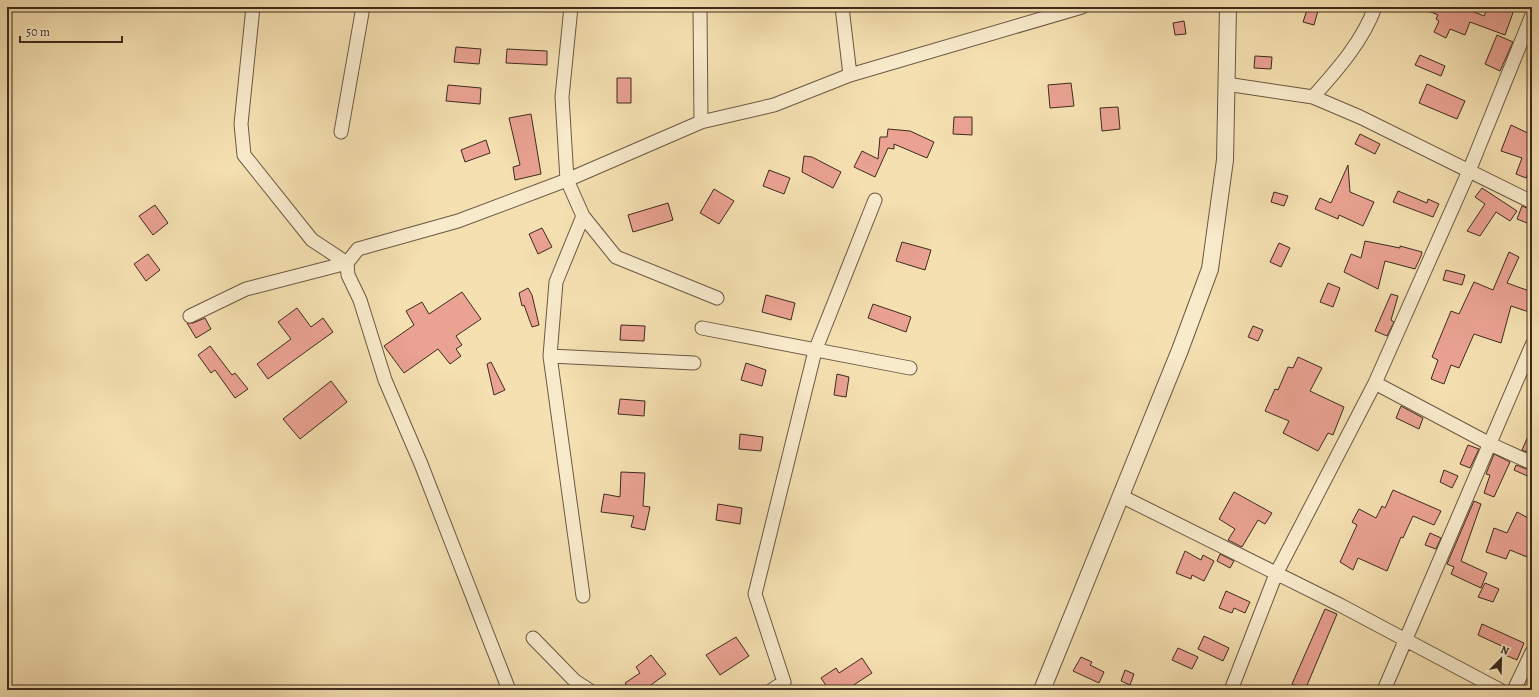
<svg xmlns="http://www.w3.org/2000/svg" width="1539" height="697" viewBox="0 0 1539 697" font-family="Alegreya,serif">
<rect width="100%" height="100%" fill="#f5e0b1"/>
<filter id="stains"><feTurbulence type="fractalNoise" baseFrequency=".005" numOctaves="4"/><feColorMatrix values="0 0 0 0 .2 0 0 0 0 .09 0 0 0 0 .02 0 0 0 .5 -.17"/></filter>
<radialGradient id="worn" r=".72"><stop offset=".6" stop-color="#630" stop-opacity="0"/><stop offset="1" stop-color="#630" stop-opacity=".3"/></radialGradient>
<!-- building -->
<path fill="#eaa292" stroke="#3d2b1d" d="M1308 7H1319L1314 25 1303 22Z
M1419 7H1462L1484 16 1488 7H1515L1505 35 1470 22 1465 35 1450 29 1446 38 1434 32 1439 21 1436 19 1438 15Z
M1184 21 1186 34 1175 35 1173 23Z
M1497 35 1513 42 1500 71 1485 64Z
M456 47 481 49 479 64 454 62Z
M507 49 547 51V65L506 63Z
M1420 55 1445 66 1441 76 1415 65Z
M1255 56 1272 57 1271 69 1254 68Z
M617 78H631V103H617Z
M1071 83 1074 106 1050 108 1048 85Z
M1427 84 1465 101 1457 119 1419 103Z
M448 85 481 88 480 104 446 101Z
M1118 107 1120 129 1102 131 1100 108Z
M531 114 541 174 515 180 513 167 520 165 509 118Z
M954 117H972V135L953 134Z
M1511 125 1532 135V163L1526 178 1516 174 1522 158 1501 151Z
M888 129 910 131 934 142 927 158 894 144V149L888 148 875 177 854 167 862 151 878 159 880 137H887Z
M1360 134 1380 144 1375 154 1355 144Z
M486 140 490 153 465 162 461 150Z
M804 156 812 157 841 172 833 188 802 172Z
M1348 165 1350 192 1374 202 1363 226 1339 215 1338 219 1315 209 1320 198 1331 203Z
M769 170 790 178 784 194 763 186Z
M1482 188 1517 211 1510 221 1496 212 1480 236 1467 231 1485 204 1475 197Z
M714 189 734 201 719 224 700 213Z
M1398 191 1427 203 1428 199 1439 204 1433 217 1393 202Z
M1274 192 1288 196 1284 206 1271 202Z
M668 203 673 220 633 232 628 215Z
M155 205 168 223 153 235 139 216Z
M1522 206 1532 210V225L1517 219Z
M542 228 552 247 538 254 529 234Z
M1365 241 1400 248V246L1422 252 1421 256 1415 269 1385 261 1378 289 1344 272 1351 254 1361 258Z
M902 242 931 250 925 270 896 261Z
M1279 243 1290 248 1281 267 1270 262Z
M1509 252 1519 257 1507 283 1532 292V313L1511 306 1501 343 1474 334 1459 368 1451 365 1444 384 1431 379 1438 360 1432 357 1451 311 1459 314 1474 282 1493 290Z
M148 254 160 270 146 281 134 264Z
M1446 270 1465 275 1462 285 1443 280Z
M1328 283 1340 288 1333 307 1320 302Z
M528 288 532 295 539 325 532 327 524 305 522 306 519 293Z
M462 292 481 319 456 336 462 345 456 349 461 356 450 364 438 349 404 373 384 346 414 325 406 311 422 302 429 314Z
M1391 294 1398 296 1391 320 1394 322 1387 336 1375 331Z
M766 295 795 303 791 320 762 312Z
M873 304 911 317 906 332 868 318Z
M297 308 311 327 323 318 333 332 268 379 257 364 291 339 278 322Z
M205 318 211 329 196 338 187 323H193Z
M621 325 645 326 644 341 620 340Z
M1253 326 1263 330 1258 341 1248 337Z
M210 346 232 375 235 373 248 389 235 398 215 370 211 373 198 355Z
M1298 357 1322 368 1310 391 1344 407 1333 435 1328 433 1318 451 1283 433 1289 421 1265 411 1275 389 1278 390 1288 367 1293 368Z
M491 362 505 390 494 395 487 364Z
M746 363 766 370 762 386 741 380Z
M837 374 849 377 846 397 834 395Z
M331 381 347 402 300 439 283 419Z
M620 399 645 401 644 416 618 414Z
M1401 406 1423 418 1419 429 1396 418Z
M1532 427V454L1522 450Z
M740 434 763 437 761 451 739 449Z
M1468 445 1479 449 1470 468 1460 464Z
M1494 454 1510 462 1494 497 1484 493 1490 475 1486 474Z
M1516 465 1532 471V478L1514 470Z
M1444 470 1458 476 1452 488 1440 482Z
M621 472 645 473 643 506 650 507 645 530 631 527 634 516 601 512 604 494 620 497Z
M1393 490 1441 511 1434 525 1413 516 1403 538 1401 537 1387 571 1358 558 1353 570 1340 562 1357 525 1352 522 1359 509 1376 518 1382 506 1385 508Z
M1234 492 1272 513 1265 524 1258 520 1242 547 1228 540 1235 529 1219 519Z
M1474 501 1481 504 1461 561 1487 573 1481 588 1451 574 1454 567 1447 564Z
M718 504 742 508 740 524 716 520Z
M1517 512 1532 520V559L1510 550 1506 559 1486 552 1494 528 1507 533Z
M1430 533 1441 538 1436 549 1425 545Z
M1185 551 1201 560 1203 555 1214 561 1204 581 1192 575 1191 579 1176 573Z
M1220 554 1234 561 1230 568 1217 561Z
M1485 583 1499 589 1493 602 1478 597Z
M1226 591 1250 602 1245 613 1234 608 1232 613 1219 608Z
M1325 609 1337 614 1305 690 1292 684Z
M1482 624 1524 643 1517 660 1505 655 1508 649 1478 635Z
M1204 636 1229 648 1223 661 1198 649Z
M736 637 749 656 720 675 706 655Z
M1178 648 1198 657 1192 669 1172 660Z
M651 655 666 674 644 690H630L625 683 640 673 636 667Z
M1081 657 1092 662 1090 665 1104 672 1099 683 1073 671Z
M862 658 872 673 846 690H829L821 678 836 668 839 673Z
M1125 670 1134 674 1130 685 1121 681Z"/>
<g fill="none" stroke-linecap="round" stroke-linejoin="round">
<!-- minor casing -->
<g stroke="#6b5842" stroke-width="15">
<path id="minor" d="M253 7 241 124 244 155 312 240 347 263
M571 7 562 97 567 180 583 216 616 257 717 298
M700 7 701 122
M842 7 850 75
M1226 84 1313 97 1360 117 1532 202
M1313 97C1337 70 1363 41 1375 7
M341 132 363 7
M583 216 556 282 550 356 583 596
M190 316 246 289 347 263
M702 328 910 368
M550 356 694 363
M1375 383 1490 444 1532 463
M1121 496 1340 605 1500 690
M533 638 575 681 589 690
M509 690 421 464 385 380 360 300 348 275 347 263 358 249 458 221 567 180 701 122 774 105 850 75 1082 7
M772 690 784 682 755 594 815 351 875 200
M1231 690 1276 574 1375 383 1469 171 1532 15
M1384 690 1532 345
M1514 690 1532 652"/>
</g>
<!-- tertiary casing -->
<g stroke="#6b5842" stroke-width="18">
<path id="tertiary" d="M1042 690 1180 350 1210 269 1225 160 1228 7"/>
</g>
<!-- minor -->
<use href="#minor" stroke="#f8ebcc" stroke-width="13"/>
<!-- tertiary -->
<use href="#tertiary" stroke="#f8ebcc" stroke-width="16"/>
</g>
<!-- margin -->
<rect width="1539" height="697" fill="none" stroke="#f5e0b1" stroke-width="24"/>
<rect x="8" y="8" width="1523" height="681" fill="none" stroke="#3d2b1d" stroke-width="2"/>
<rect x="12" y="12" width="1515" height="673" fill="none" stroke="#3d2b1d"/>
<!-- north arrow -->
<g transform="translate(1501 659) rotate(23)" stroke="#f8ebcc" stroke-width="3" paint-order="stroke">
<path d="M0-3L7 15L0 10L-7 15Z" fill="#3d2b1d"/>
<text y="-6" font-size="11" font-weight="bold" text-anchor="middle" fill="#3d2b1d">N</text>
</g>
<!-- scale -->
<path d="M20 36v6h102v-6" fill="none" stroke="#3d2b1d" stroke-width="2"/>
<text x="26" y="36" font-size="12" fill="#3d2b1d" stroke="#f8ebcc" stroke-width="3" paint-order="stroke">50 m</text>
<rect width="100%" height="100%" filter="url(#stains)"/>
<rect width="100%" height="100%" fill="url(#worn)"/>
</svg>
